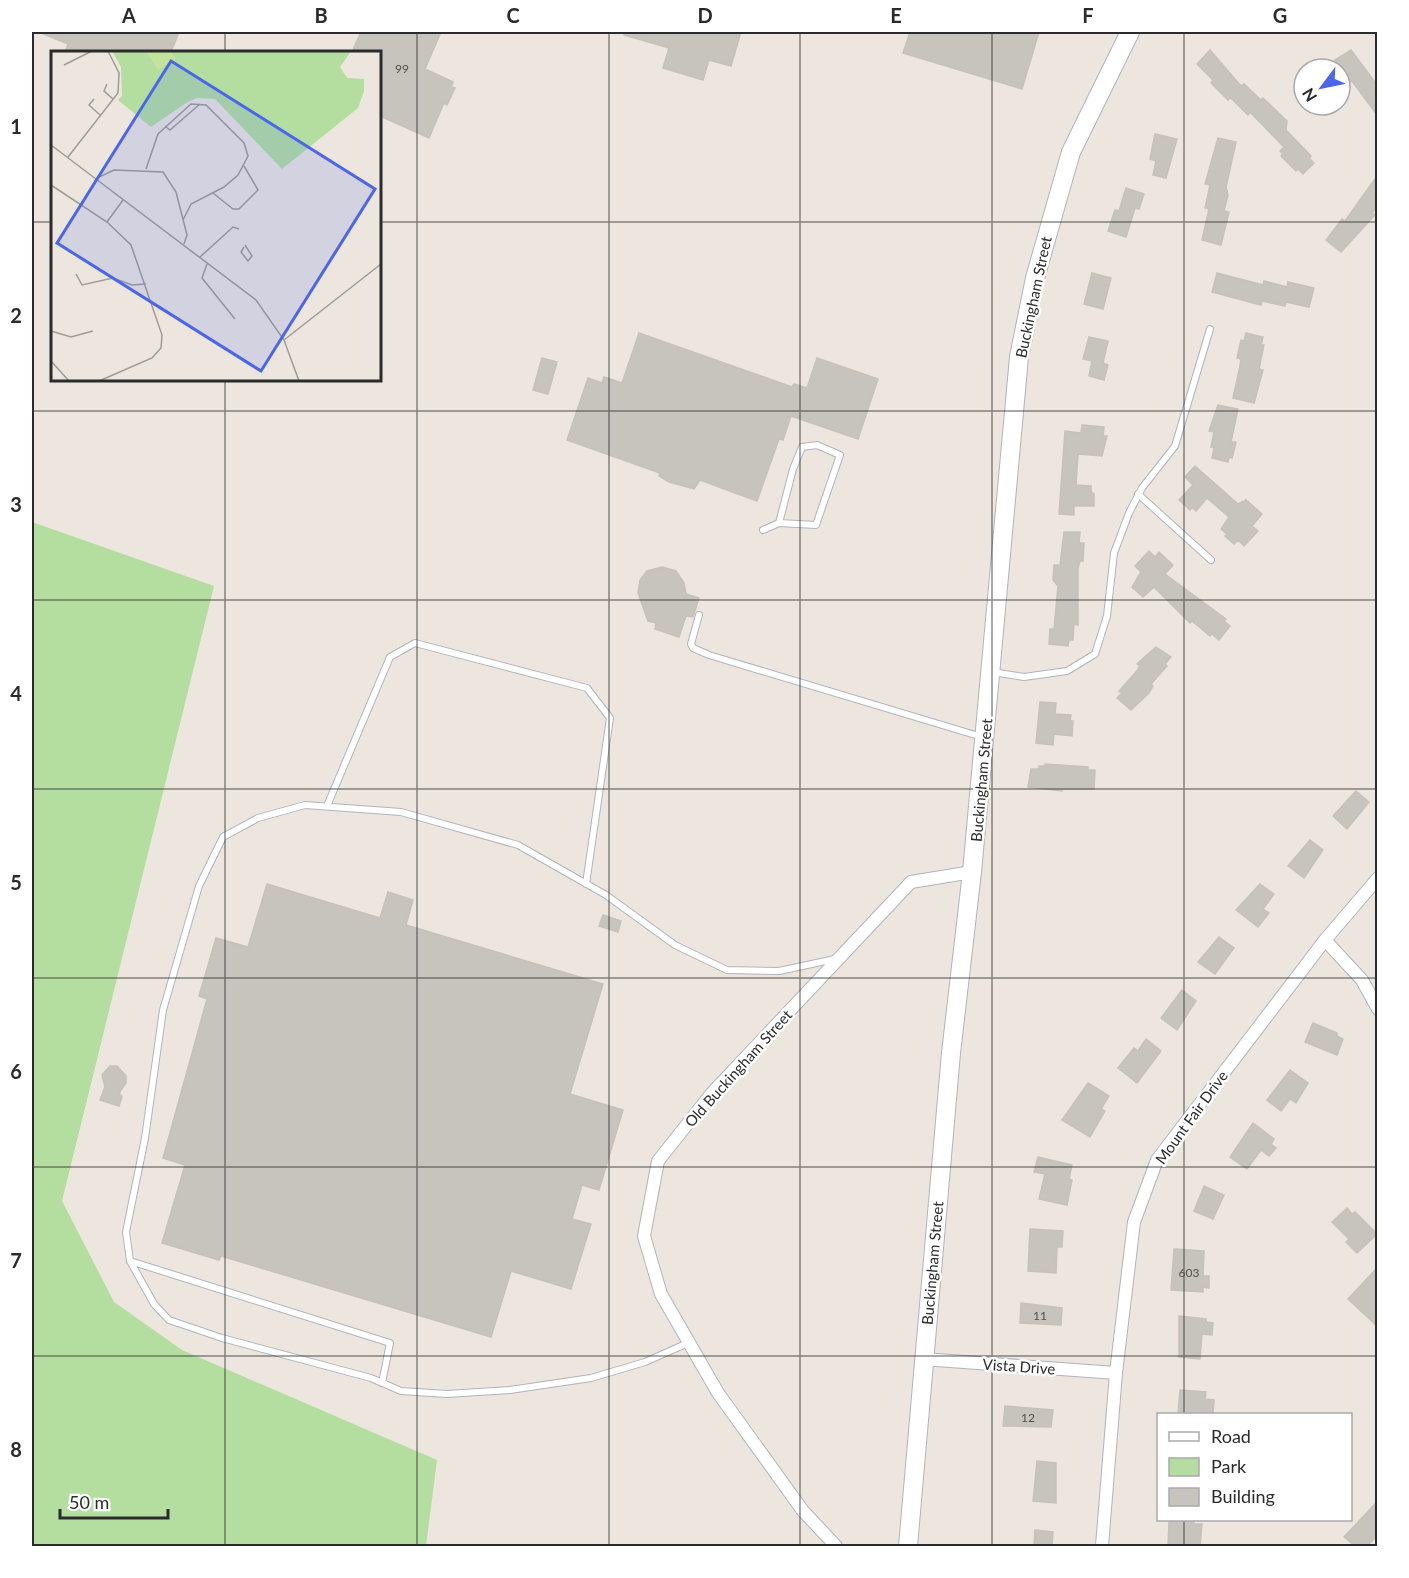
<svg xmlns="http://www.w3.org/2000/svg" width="1409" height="1578" viewBox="0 0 1409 1578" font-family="Lato,sans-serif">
<rect width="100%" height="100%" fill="#ece6de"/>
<!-- green -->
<path fill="#b3de9f" d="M32 522 214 586 62 1201 114 1302 182 1350 437 1460 426 1546H32Z"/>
<!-- building -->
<path fill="#c7c3bd" stroke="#c7c2b8" stroke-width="1.5" d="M39 32H179L171 52H65L68 44Z
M361 32H441L425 69 453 82 451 87 455 88 447 105 444 103 429 138 380 116V52H352Z
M625 32H741L731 66 709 60 703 80 663 68 669 48 624 35Z
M910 32H1039L1022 89 903 53Z
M1210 50 1241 86 1244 84 1261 100 1263 98 1287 121 1286 130 1311 156 1309 158 1314 163 1303 174 1298 169 1296 171 1281 156 1283 154 1280 151 1284 147 1250 112 1248 115 1231 98 1228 100 1211 83 1213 80 1197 64Z
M1351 50 1377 85V115L1352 81 1349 83 1335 60Z
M1155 134 1177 139 1166 178 1153 175 1156 161 1150 159Z
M1218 138 1236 142 1226 187 1228 195 1224 211 1229 212 1221 245 1202 240 1209 209 1205 208 1210 185 1205 184Z
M1377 176V206L1372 213 1375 215 1341 252 1326 240 1342 219 1345 221Z
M1126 188 1144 194 1139 209 1135 208 1126 237 1108 231 1115 210 1119 211Z
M1092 273 1111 278 1103 309 1084 304Z
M1217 273 1263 285 1264 281 1287 287 1288 282 1314 288 1309 307 1286 302 1285 306 1262 301 1261 305 1212 292Z
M639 333 792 387 794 384 807 388 817 358 878 379 858 439 791 416 783 440 779 439 757 501 700 480 694 489 669 482 659 476 660 473 567 440 588 378 602 383 604 377 622 383Z
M1246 333 1263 337 1261 345H1264L1259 369 1263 370 1254 403 1233 398 1240 366 1241 359 1237 358 1241 340 1244 341Z
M1089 337 1108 341 1103 363 1108 365 1104 380 1089 376 1092 361 1083 359Z
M542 358 557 362 548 394 533 390Z
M1218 405 1238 409 1231 442H1236L1232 458 1229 457 1228 462 1212 458 1214 448 1211 447 1214 432 1209 431Z
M1082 425 1104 427 1103 436H1107L1102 456 1078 454 1076 485 1091 486V491L1094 494V506H1074V515L1059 514 1065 431 1081 433Z
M1195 466 1238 504 1246 500 1262 514 1252 526 1258 531 1244 546 1238 540 1234 544 1225 536 1227 534 1221 529 1229 517 1207 498 1196 511 1192 507 1190 510 1179 500 1193 485 1185 477Z
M1064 532H1080L1079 543H1084L1083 561H1080L1078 568V625L1074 624 1073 640H1069L1068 646 1049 644 1050 629H1054L1058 586 1053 580 1054 565H1060Z
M1149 551 1155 557 1159 552 1173 565 1165 574 1226 619 1224 621 1230 626 1219 640 1212 634 1210 636 1192 621 1190 623 1154 587 1143 597 1132 587 1141 572 1135 566Z
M662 567 676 571 684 583 686 594 699 598 693 617 686 616 679 637 655 629 656 623 648 621 638 593 640 580 647 571Z
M1156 647 1171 657 1165 664 1167 666 1151 684 1153 686 1149 693 1131 710 1117 698 1122 693 1119 691 1136 672 1140 666 1137 664Z
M1040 702 1056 703 1055 714 1071 715 1070 721H1073L1072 736 1054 734 1053 745 1036 743Z
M1045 764 1088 767V770H1095L1094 789H1062V791L1028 787 1031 769H1039V766H1045Z
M1356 791 1369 802 1347 829 1333 816Z
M1310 840 1323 850 1304 878 1288 866Z
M267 884 380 918 388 892 413 900 406 925 603 984 570 1094 623 1110 599 1190 582 1185 572 1219 591 1224 571 1289 511 1271 491 1337 221 1256 219 1260 162 1243 185 1165 163 1158 207 999 199 996 216 938 248 947Z
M1260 884 1274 894 1263 909 1269 913 1258 927 1236 910Z
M603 915 621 921 618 932 599 926Z
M1219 937 1234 948 1215 974 1198 962Z
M1182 990 1196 1001 1177 1030 1161 1018Z
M1313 1023 1337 1033V1036L1343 1039 1337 1055 1305 1042Z
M1146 1039 1161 1051 1137 1083 1118 1068 1134 1048 1138 1051Z
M110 1066H117L126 1076V1083L119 1093 122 1097 119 1106 100 1100 105 1087 102 1075Z
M1290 1070 1308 1083 1296 1103 1290 1099 1281 1111 1267 1100Z
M1088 1083 1109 1096 1101 1109 1105 1111 1090 1137 1062 1120Z
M1253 1123 1274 1139 1271 1144 1276 1148 1269 1156 1261 1150 1247 1169 1230 1157Z
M1038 1157 1072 1165 1069 1179 1072 1180 1067 1205 1039 1199 1045 1174 1034 1172Z
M1204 1186 1224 1195 1213 1219 1194 1211Z
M1347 1208 1352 1214 1355 1212 1377 1234 1357 1253 1346 1242 1349 1239 1332 1222Z
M1030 1229 1063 1231 1062 1247H1057L1056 1273 1028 1271Z
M1174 1249 1204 1251 1203 1276H1209V1288L1203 1287V1292L1171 1290Z
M1377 1268V1326L1348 1299Z
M1021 1303 1062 1308 1061 1325 1020 1323Z
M1179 1316 1206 1319V1322L1213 1323 1212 1335 1202 1334 1200 1359 1179 1357Z
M1180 1390 1206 1392 1205 1399 1214 1400 1213 1414H1178Z
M1005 1406 1053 1410 1051 1427 1003 1426Z
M1037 1461 1056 1463V1503L1033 1501Z
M1377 1502V1536L1367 1546H1355L1344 1537Z
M1172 1520H1194V1524H1202L1200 1546H1168L1169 1522Z
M1035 1530 1053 1532 1052 1546H1034Z"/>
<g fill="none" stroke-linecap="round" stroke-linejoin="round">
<!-- lane casing -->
<g stroke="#b1b4bd" stroke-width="8">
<path id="lane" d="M1138 494 1211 560
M763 530 779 523 793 469 802 447 817 445 840 455 816 525 779 523
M699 615 691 644 693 648 709 655 982 737
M992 672 1024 677 1067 671 1095 654 1107 616 1114 553 1129 513 1142 488 1175 446 1210 329
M327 806 390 657 415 643 587 688 610 718 586 884
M130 1261 390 1343 382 1383
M688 1343 645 1362 591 1378 510 1390 447 1394 401 1391 371 1378 222 1338 169 1320 154 1304 130 1261 126 1232 145 1138 163 1010 199 886 223 837 258 818 305 805 401 812 518 845 606 895 675 945 727 970 779 971 835 959"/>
</g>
<!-- street casing -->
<g stroke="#b1b4bd" stroke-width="14">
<path id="street" d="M1325 940 1362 980 1378 1009
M923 1359 1116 1373
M836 1546 803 1511 718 1393 661 1294 644 1236 658 1161 712 1093 911 882 972 872
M1102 1546 1116 1373 1134 1222 1157 1160 1325 940 1378 878"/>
</g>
<!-- secondary casing -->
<g stroke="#b1b4bd" stroke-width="20">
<path id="secondary" d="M908 1546 951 1053 972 872 1019 357 1035 278 1071 152 1130 32"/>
</g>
<!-- lane -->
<use href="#lane" stroke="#fff" stroke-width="6"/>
<!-- street -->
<use href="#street" stroke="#fff" stroke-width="12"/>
<!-- secondary -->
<use href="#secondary" stroke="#fff" stroke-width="18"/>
</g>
<!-- grid -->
<path fill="none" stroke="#2b2b2b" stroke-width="1.5" stroke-opacity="0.55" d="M225 32V52M417 32V1546M609 32V1546M800 32V1546M992 32V1546M1184 32V1414M32 222H52M380 222H1378M225 380V1546M32 411H1378M32 600H1378M32 789H1378M32 978H1378M32 1167H1378M32 1356H1378M1184 1520V1546"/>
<g text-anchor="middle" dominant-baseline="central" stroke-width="5" stroke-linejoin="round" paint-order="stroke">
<!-- number labels -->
<g font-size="12" fill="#525150">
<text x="402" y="68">99</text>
<text x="1189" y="1272">603</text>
<text x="1040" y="1315">11</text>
<text x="1028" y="1417">12</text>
</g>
<!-- street labels -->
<g font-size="15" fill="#2b2b2b" stroke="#fff">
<text transform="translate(1033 297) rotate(-78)">Buckingham Street</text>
<text transform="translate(981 780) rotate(-85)">Buckingham Street</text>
<text transform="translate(738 1068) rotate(-48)">Old Buckingham Street</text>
<text transform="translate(1191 1117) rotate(-54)">Mount Fair Drive</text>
<text transform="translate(932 1263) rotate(-85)">Buckingham Street</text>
<text transform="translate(1019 1366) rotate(4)">Vista Drive</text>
</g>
</g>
<!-- overview -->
<g transform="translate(51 51)">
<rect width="330" height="330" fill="#ece6de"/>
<path d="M61 0H300L289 16 296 27 313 28V40L307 57 231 118 164 48 146 47 135 52 100 76 67 49 71 45 70 16Z" fill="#b3de9f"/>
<path d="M95 0H120L125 8 107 19Z" fill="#c4e49b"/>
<path fill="none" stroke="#9f9b96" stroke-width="1.5" d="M13 14 41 0M56 33 53 40 62 48M43 48 38 54 49 64M114 75 119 79 149 53M0 94 205 249 233 289 248 330M17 106 67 42 68 22 57 0M95 118 107 83 140 53 155 54 193 92 197 105 187 124 173 136 140 153 132 169M46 127 63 119 112 121 125 141 136 184 133 193M0 134 56 171 80 194 111 284 110 297 101 307 48 330M162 142 182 158H188L207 139 193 115M56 171 72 149M193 196 190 201 197 210 201 205 194 194M149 206 182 176 188 178M156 213 151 227 184 268M25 223 31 234 62 227 81 234 95 233M0 280 20 286 42 280M233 289 330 213M0 310 18 330"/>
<path fill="#4b66ec" fill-opacity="0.15" stroke="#4b66ec" stroke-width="3" d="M120 10 324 138 210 320 6 192Z"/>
<rect width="330" height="330" fill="none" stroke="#2b2b2b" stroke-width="3"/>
</g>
<!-- border -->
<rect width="1409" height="1578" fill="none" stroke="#ffffff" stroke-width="66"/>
<!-- legend -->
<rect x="1157" y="1413" width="195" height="108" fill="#ffffff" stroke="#aaaaaa" stroke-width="1.5"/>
<rect x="1169" y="1432" width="30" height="9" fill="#ffffff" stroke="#aaaaaa" stroke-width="1.5"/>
<text x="1211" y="1443" font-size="18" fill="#2b2b2b">Road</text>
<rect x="1169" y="1458" width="30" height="18" fill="#b3de9f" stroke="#aaaaaa" stroke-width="1.5"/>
<text x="1211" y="1473" font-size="18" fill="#2b2b2b">Park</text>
<rect x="1169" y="1488" width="30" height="18" fill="#c7c3bd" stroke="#aaaaaa" stroke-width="1.5"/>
<text x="1211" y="1503" font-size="18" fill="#2b2b2b">Building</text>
<!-- north arrow -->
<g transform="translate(1322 87) rotate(238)"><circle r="28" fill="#ffffff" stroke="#aaaaaa" stroke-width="1.5"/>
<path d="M0-4.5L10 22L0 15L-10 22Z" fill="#4b66ec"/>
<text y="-9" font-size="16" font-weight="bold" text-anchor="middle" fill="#2b2b2b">N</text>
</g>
<!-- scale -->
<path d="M60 1509v9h108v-9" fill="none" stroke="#2b2b2b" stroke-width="3"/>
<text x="69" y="1509" font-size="18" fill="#2b2b2b" stroke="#ffffff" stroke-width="4.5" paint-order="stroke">50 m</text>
<rect x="33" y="33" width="1343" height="1512" fill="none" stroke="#2b2b2b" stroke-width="2"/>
<g font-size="20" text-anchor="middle" font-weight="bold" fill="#2b2b2b">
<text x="129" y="23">A</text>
<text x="321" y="23">B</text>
<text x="513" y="23">C</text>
<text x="705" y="23">D</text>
<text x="896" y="23">E</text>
<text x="1088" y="23">F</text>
<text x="1280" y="23">G</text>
<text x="16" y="134">1</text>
<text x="16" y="323">2</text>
<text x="16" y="512">3</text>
<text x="16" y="701">4</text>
<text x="16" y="890">5</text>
<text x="16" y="1079">6</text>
<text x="16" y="1268">7</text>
<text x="16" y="1457">8</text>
</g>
</svg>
